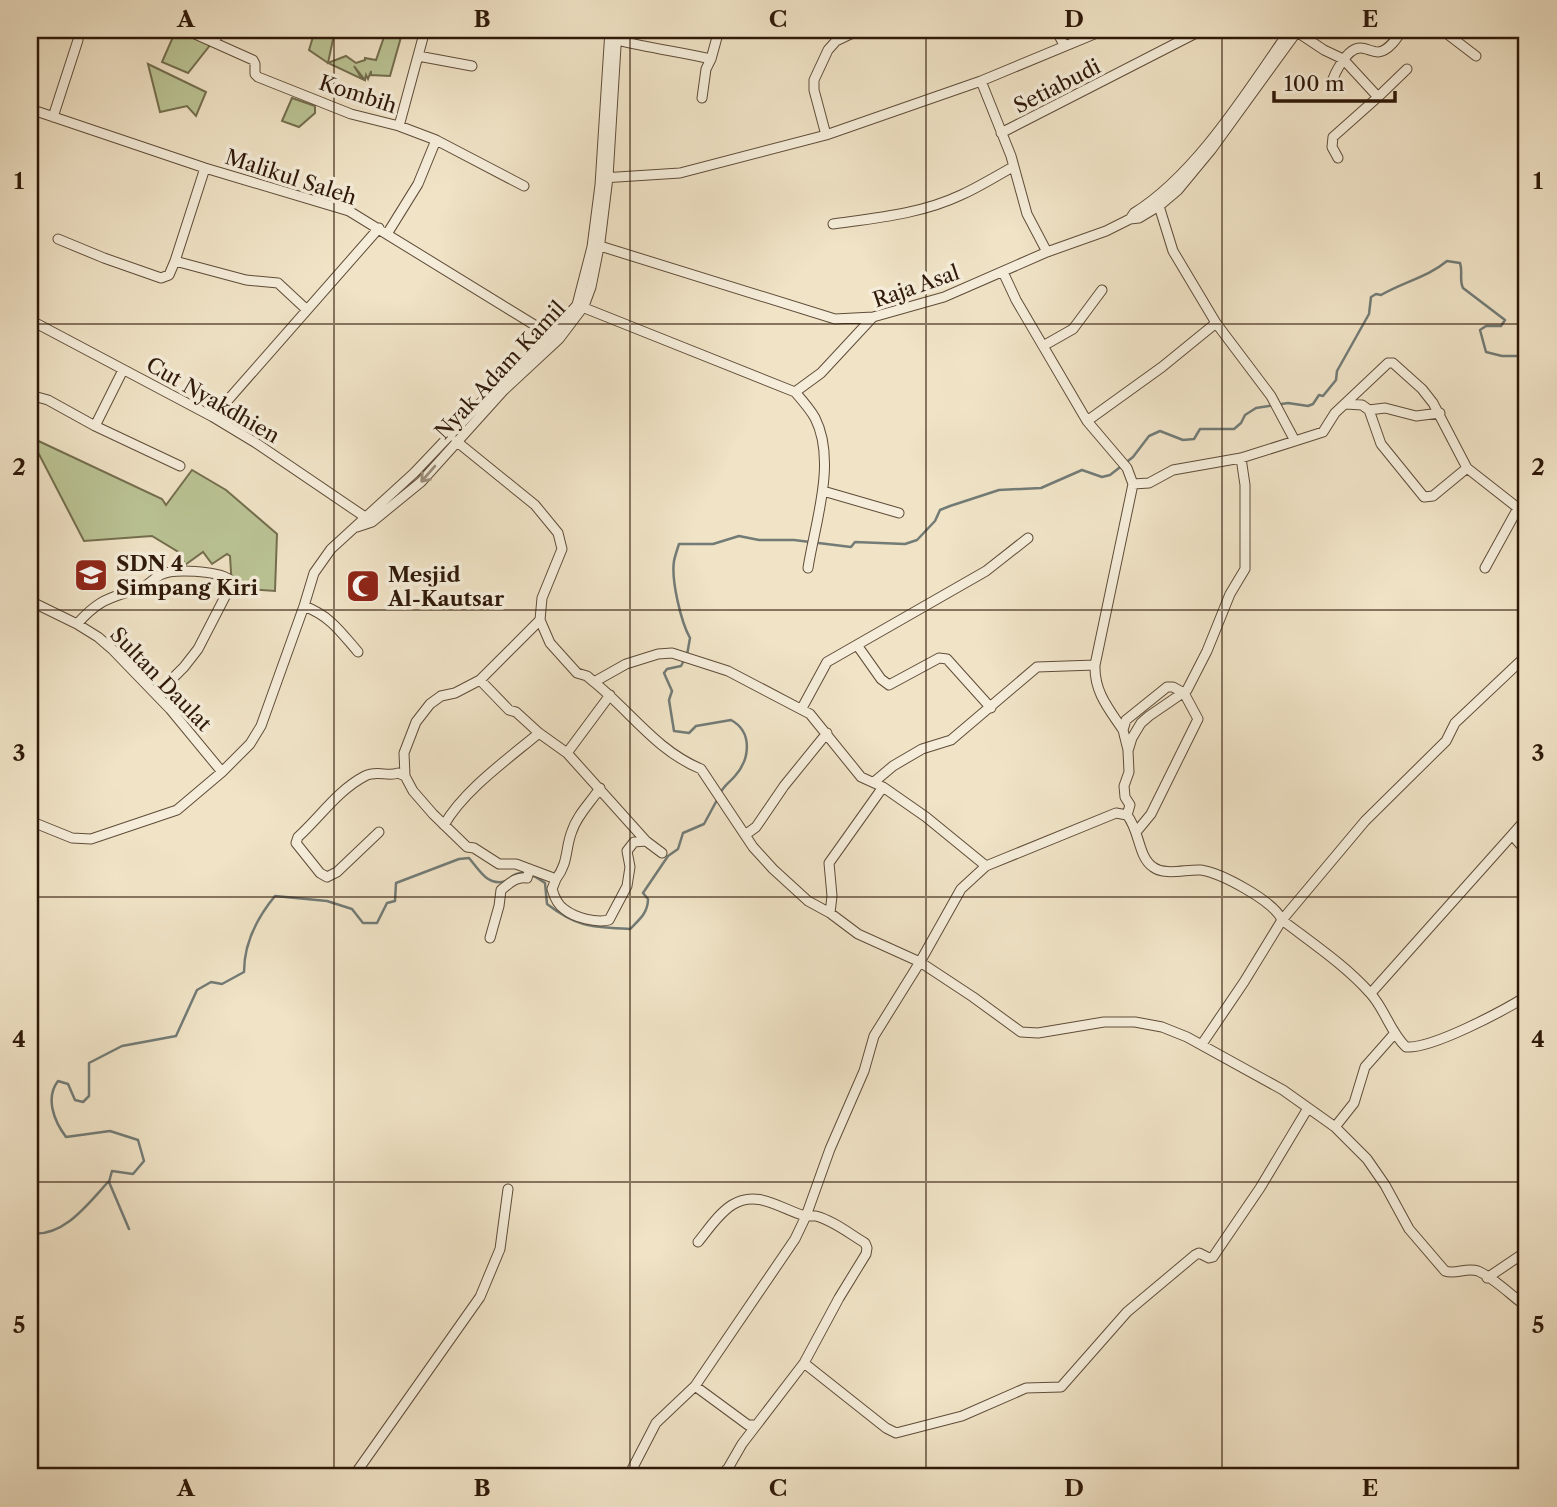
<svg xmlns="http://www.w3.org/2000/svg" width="1557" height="1507" viewBox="0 0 1557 1507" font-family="'Libre Caslon Text',serif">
<rect width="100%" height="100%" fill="#f0e3c6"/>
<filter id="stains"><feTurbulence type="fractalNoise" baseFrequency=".00286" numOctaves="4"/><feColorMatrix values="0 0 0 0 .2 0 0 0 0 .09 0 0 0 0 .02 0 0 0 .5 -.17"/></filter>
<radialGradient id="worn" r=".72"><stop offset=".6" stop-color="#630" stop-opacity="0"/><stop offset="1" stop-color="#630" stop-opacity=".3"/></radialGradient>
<!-- green -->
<path fill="#bac394" stroke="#746e4e" stroke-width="2" d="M176 30 211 44 188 73 162 62Z
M315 30H335L328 63 346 56 356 63 365 60V58L376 60 384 37 403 30 390 76 371 75V71L368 79 366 75 365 80 354 66 362 79 328 63 309 50Z
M148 64 206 92 196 116 187 106 160 112Z
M292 98 315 106V113L299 127 282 121Z
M30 437 162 499 166 505 192 470 226 490 277 534 275 591 232 588 230 556 227 554 212 564 203 552 185 565 180 553 152 536 84 541Z"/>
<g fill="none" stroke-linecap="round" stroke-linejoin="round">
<!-- stream -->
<path stroke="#727b76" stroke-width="2.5" d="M720 794C723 786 729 783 735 776 750 759 753 732 731 720L696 726 689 733 674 731 669 700 672 691 664 673 667 669 681 666 687 655 690 638C681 622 671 580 674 561 675 556 677 550 679 544H713L739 536 759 540H794L851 547 855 542 905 544 917 540 935 521 940 510 950 506 999 490 1041 488 1082 470 1102 477 1110 475 1133 457 1149 436 1160 431 1183 440 1194 439 1200 429H1234L1241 423 1245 415 1256 408 1288 403 1308 406 1313 404 1319 395 1323 396 1336 380 1337 371 1369 314 1371 297 1376 294 1381 295C1403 282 1428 277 1447 261L1460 263C1463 272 1459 280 1463 288L1505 320 1501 326H1486L1480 330 1486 352 1502 356H1527
M511 877C523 868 535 876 545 883L547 904C578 928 593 927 630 929 639 920 648 913 648 899L643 893 668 856 678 849 683 833 704 824 717 800
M129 1229 109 1182 112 1171 133 1174 144 1161 138 1140 110 1131 66 1137C54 1121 45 1098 58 1081L68 1084 75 1100 83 1102 89 1096V1063L122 1046 176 1036 197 990 211 982 222 984 244 972C244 943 256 919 275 896L327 901 352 909 363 923H377L387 903 395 901 396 883 459 859 469 858C480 871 488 887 506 881
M30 1233C63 1238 88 1204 108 1182"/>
<!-- minor casing -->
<g stroke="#5f4c38" stroke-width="11">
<path id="minor" d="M186 30 253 60 255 64V74L258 77 351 114 399 126 436 140 418 184 387 234
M1056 30 1064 45
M1294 30 1324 50 1343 59 1378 97 1333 137 1332 147 1338 158
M1442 30 1476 56
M617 40C649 48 680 52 711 59
M214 42 220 30
M418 56 472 66
M981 81 1011 156 1027 214 1047 252
M1331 85C1334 74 1347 47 1361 48 1366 48 1372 52 1378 52 1389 51 1397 38 1402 30
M1378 97 1407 69
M702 98 706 69 711 59 719 30
M30 109 205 168 349 211 554 337
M53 117 78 40
M399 126 425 30
M1001 133 1202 30
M826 135 814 90V80L828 50 836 41 859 30
M436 140 524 186
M205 168 175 261 246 280 278 283 307 310
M602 178 680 173 826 135 981 81 1104 30
M1130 219 1134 213C1197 174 1248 90 1290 30
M833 224C876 218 921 214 961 195 979 187 996 176 1013 167
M58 239 104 258 161 278 169 275 175 261
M600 246 835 319 873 317
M1003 272 1016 300 1087 421 1127 468 1133 484 1149 483 1173 470 1241 458 1295 441 1271 396 1216 323 1173 251 1159 206
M577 305 795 392 821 373 873 317 944 297 1047 252 1106 231 1130 219 1139 218 1159 206 1178 190 1211 150 1298 30
M30 320 213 417 256 443 368 519
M1043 346 1073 329 1102 290
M795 392C802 400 810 409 815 418 837 461 815 523 808 568
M30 395 48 400 95 426 180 466
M1346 404 1362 405 1369 410 1381 444 1424 497 1433 496 1467 468
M1524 406 1527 417
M1369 410 1385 408 1416 416 1440 413
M213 417 379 228
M1087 421 1162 367 1216 323
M95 426 123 370
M456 441 535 505 558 533 562 549 542 598 540 620 550 643 577 673 587 676 594 682 626 664 658 654 672 653 728 671 810 714 861 777 883 787 926 817 986 866 1116 813 1127 815C1140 831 1138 857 1153 867 1165 876 1186 869 1201 870 1221 873 1274 901 1282 920 1312 943 1345 965 1370 993 1385 1009 1390 1032 1406 1047 1432 1049 1503 1011 1527 996
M1295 441 1323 432 1335 413 1388 363H1393L1422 389 1433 403 1467 468 1518 508 1485 568
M823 491 899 513
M1518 508 1527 498
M357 527 372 522 421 482 503 391 559 339 584 306 591 287 600 242 608 177 617 30
M30 601 77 624 98 637 112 649 170 709 222 772
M304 606C330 616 340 631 358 652
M540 620 480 680 455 693 441 696 430 704 416 722 404 753 405 776 413 791 433 814 467 847 474 848 499 864H516L556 879C569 862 565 848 572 831 577 815 591 802 600 788
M77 624C101 597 110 599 142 587 149 585 153 579 160 575 173 568 217 571 229 579L230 587 198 649 184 667 157 694
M857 645 881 679 889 685 939 658 947 659 991 708
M480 680 509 710 516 712 539 733 567 753 646 841 662 853
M594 682C630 711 657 751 701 769L753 847 773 869 808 901 830 913 858 934 920 962 961 889 986 866
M802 708 827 662 986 571 1028 538
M1123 730C1109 709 1094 692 1095 665L1133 484
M1128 750 1123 730 1126 720 1167 687H1173L1184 693 1198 719 1151 814 1137 831
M567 753 610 695
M874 782 893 766 922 749 951 740 1037 667 1095 665
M1127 815 1130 805 1125 797 1124 786 1129 772 1128 751 1132 738 1141 723 1149 716 1187 690 1207 651 1230 594 1245 569V485L1241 458
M30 821 72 838 91 839 177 810 222 772 250 744 261 726 304 606 314 573 331 549 414 473 490 393 540 347 577 305 592 247 600 185 610 30
M444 825C464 790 508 759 539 733
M379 832 337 872 327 877 320 873 296 843 298 837C320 817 338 790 365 776 377 770 388 777 398 773L405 776
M745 835 756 827 784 786 827 733
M1512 835 1527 818
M556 879 552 889C554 896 558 905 564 909 575 918 596 923 609 920L627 886 630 867 627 851 634 842 646 841
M830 913 832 896 829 863 883 787
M490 938 499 906 501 890C509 884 516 876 527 878L530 869
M1371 993 1512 835 1527 852
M1202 1044 1244 982 1282 920 1365 821 1446 741 1455 723 1527 655
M1335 1127 1354 1103 1365 1067 1395 1033
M698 1242C708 1230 718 1214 732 1205 757 1189 781 1209 805 1216 808 1216 812 1216 816 1216 832 1220 850 1234 865 1243L867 1248 866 1254 839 1298 804 1363 742 1444 723 1477
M1487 1278 1527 1251
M804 1363 886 1428 896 1433 962 1416 1026 1388 1061 1387 1127 1312 1195 1255 1199 1253 1209 1258 1213 1257 1260 1188 1308 1108
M695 1386 748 1425H756
M726 1470 740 1477
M353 1477 480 1297 500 1249 508 1189
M628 1477 656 1423 695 1386 795 1239 806 1216 830 1149 864 1071 874 1036 920 962 973 997 1021 1032 1038 1033 1104 1022H1135L1162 1027 1187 1037 1283 1090 1335 1127 1367 1159 1385 1185 1409 1229 1445 1271C1456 1275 1466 1267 1478 1271 1493 1277 1513 1297 1527 1307"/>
</g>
<!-- minor -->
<use href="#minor" stroke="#f5edda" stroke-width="9"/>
</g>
<!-- one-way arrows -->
<defs><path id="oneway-shaft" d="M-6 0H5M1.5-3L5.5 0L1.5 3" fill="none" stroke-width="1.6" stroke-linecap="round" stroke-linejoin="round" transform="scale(1.75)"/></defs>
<use stroke="#9c8e7c" href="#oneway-shaft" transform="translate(428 474) rotate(131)"/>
<!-- grid -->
<path fill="none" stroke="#2f1909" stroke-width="2" stroke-opacity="0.55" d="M334 30V1477M630 30V1477M926 30V1477M1222 30V1477M30 324H1527M30 610H1527M30 897H1527M30 1182H1527"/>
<!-- icons -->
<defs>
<g id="school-square" transform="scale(1.75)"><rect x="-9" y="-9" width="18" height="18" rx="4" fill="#8f2418" stroke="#f5edda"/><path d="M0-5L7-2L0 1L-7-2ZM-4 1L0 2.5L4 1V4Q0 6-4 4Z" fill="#fff"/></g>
<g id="mosque-square" transform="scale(1.75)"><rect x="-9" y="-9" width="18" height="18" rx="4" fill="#8f2418" stroke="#f5edda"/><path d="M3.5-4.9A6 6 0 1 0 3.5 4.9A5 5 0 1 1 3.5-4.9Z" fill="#fff"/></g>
</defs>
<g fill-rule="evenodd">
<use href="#school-square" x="91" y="575"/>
<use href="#mosque-square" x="363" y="586"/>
</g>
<g text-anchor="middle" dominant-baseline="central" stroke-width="7" stroke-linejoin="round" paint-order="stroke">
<!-- street labels -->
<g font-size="21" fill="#2f1909" stroke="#f5edda">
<text transform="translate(1057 86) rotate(-27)">Setiabudi</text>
<text transform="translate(358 94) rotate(18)">Kombih</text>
<text transform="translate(291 177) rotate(18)">Malikul Saleh</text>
<text transform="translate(916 286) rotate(-19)">Raja Asal</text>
<text transform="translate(500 370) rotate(-47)">Nyak Adam Kamil</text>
<text transform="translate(213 400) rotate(30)">Cut Nyakdhien</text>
<text transform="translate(161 679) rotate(46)">Sultan Daulat</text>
</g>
<!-- poi labels -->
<g font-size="21" font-weight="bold" fill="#2f1909" stroke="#f5edda" text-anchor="start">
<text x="116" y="563">SDN 4<tspan x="116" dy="24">Simpang Kiri</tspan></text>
<text x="388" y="574">Mesjid<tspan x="388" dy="24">Al-Kautsar</tspan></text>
</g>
</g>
<!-- margin -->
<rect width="1557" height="1507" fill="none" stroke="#f0e3c6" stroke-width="77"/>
<!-- scale -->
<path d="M1274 91v10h121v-10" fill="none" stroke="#2f1909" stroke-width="3.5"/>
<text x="1284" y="91" font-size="21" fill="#2f1909" stroke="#f5edda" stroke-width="5" paint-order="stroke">100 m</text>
<rect x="38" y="38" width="1480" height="1430" fill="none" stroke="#2f1909" stroke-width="2.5"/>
<g font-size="23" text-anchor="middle" font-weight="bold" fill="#2f1909">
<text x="186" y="27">A</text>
<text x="482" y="27">B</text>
<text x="778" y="27">C</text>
<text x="1074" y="27">D</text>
<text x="1370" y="27">E</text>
<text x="19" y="189">1</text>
<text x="1538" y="189">1</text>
<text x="19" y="475">2</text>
<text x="1538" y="475">2</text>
<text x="19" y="761">3</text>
<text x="1538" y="761">3</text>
<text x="19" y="1047">4</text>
<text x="1538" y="1047">4</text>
<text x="19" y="1333">5</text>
<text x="1538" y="1333">5</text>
<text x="186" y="1496">A</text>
<text x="482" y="1496">B</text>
<text x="778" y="1496">C</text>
<text x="1074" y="1496">D</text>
<text x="1370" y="1496">E</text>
</g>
<rect width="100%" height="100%" filter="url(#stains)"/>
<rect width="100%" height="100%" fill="url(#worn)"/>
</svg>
